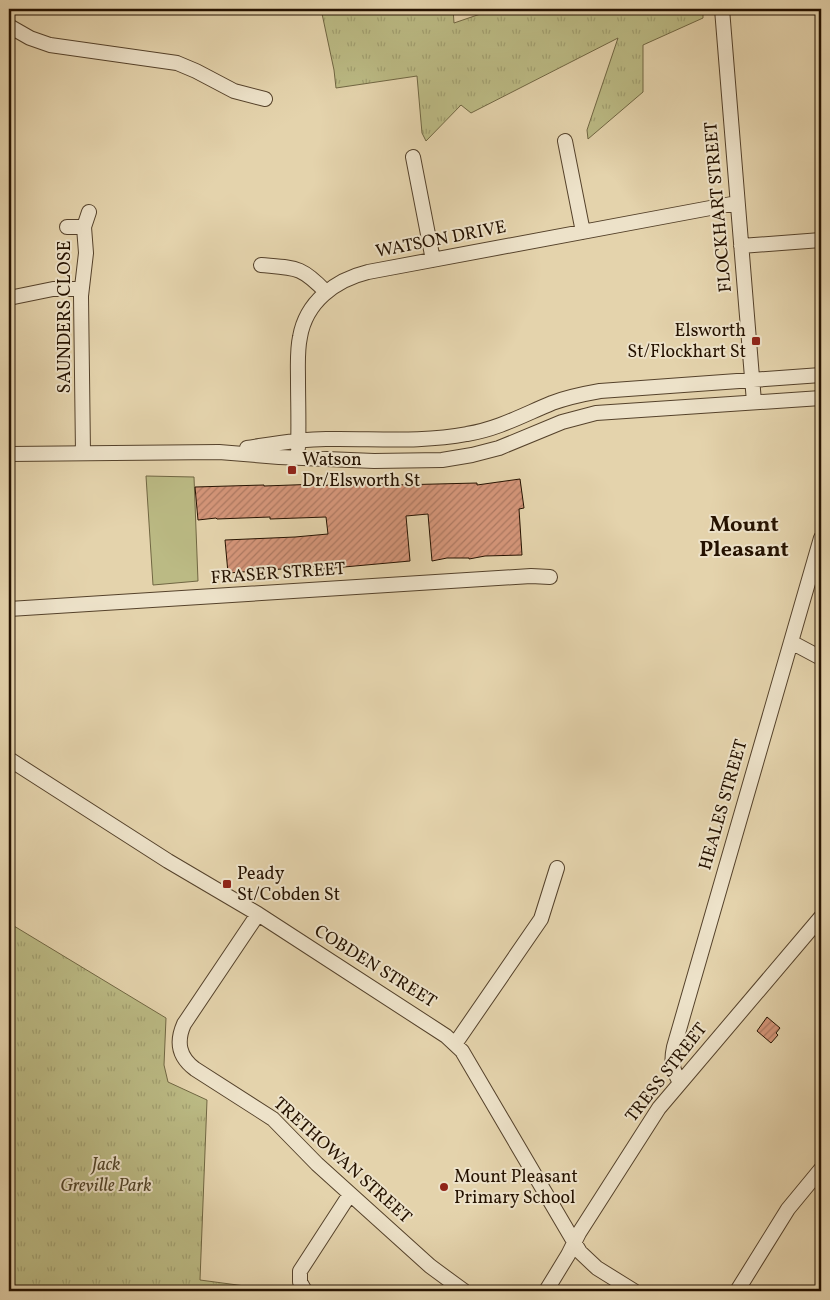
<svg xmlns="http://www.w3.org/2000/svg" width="830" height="1300" viewBox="0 0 830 1300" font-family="Vollkorn,serif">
<defs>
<pattern id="park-tufts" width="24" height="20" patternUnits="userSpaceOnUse" patternTransform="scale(1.25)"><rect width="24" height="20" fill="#bbba84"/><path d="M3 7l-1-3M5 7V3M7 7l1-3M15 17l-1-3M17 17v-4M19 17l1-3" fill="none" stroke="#a19f70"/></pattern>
<pattern id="building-hatch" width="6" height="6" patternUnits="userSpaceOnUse" patternTransform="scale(1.25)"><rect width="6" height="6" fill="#d5967a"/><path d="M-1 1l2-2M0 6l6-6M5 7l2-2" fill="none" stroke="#ad7962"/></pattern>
</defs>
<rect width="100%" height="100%" fill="#e4d3ac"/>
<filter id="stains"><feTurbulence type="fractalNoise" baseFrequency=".004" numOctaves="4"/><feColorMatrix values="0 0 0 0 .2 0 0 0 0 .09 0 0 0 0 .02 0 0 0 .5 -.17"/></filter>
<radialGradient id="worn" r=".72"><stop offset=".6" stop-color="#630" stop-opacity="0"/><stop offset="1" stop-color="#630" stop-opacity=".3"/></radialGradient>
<!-- grass -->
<path fill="#bbba84" stroke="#706642" d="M146 476 194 477 198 581 153 585Z"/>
<!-- park -->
<path fill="url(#park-tufts)" stroke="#706642" d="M321 9H453L454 23 495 9H703V18L643 45V92L588 139 587 130 618 38 471 113 461 105 426 141 422 133 417 76 336 88 334 70Z
M9 923 166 1018 164 1065 168 1082 207 1100 200 1280 260 1288 266 1291H9Z"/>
<!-- building -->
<path fill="url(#building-hatch)" stroke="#251200" d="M520 479 524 508 519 509 522 555 485 556 469 559V558H447L432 561 428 514 406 516 410 561 322 569V566L228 573 225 540 295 537 328 534 326 517 270 519V517L217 519 216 518 198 520 195 487 264 485V486L320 484V486L338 484H396V485L477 483V485Z
M767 1017 780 1028 776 1033 778 1035 771 1043 757 1031Z"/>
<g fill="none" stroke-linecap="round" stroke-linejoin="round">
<!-- minor casing -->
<g stroke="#55422b" stroke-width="16">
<path id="minor" d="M722 9 754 402
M9 26 30 38 50 45 177 63 196 71 234 91 265 99
M565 141 583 232
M413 157 433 260
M67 227H84
M741 246 821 240
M261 265C296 268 301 266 326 292
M9 298 53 289H81
M247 448C273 444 299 439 326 439 372 438 421 443 467 434 498 429 523 415 552 403 568 397 583 394 600 391L821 375
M298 448C299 425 298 402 298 379 298 365 297 351 300 337 306 302 335 280 368 272L737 203
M83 453 81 296 86 253 84 227 89 212
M9 454 219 452 279 457 374 461 442 460 472 455 499 448 562 422 596 413 821 398
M9 609 531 576 550 577
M791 642 821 658
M9 759 168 861 258 914 446 1036 462 1051 580 1252 597 1268 634 1291
M258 914 184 1024C176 1042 179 1057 195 1069L273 1119 317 1164 430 1266 464 1291
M455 1044 541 919 557 868
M680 1082C672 1070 671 1061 674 1047L821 538
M305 1291 300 1282V1271L350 1194
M546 1291 568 1255 579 1233 659 1108 821 917
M737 1291 788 1209 821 1169"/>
</g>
<!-- minor -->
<use href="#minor" stroke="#ede2c9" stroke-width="14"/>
</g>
<!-- markers -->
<g fill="#8f2418" stroke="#ede2c9" stroke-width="2">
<rect x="751" y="336" width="10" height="10" rx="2.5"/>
<rect x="287" y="465" width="10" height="10" rx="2.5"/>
<rect x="222" y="879" width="10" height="10" rx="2.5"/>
<circle cx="444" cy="1187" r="5"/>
</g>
<g text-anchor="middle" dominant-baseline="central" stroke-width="4" stroke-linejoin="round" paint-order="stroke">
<!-- street labels -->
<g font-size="18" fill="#251200" stroke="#ede2c9">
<text transform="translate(719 207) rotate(-95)">FLOCKHART STREET</text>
<text transform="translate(441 240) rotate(-11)">WATSON DRIVE</text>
<text transform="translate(65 317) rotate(-90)">SAUNDERS CLOSE</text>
<text transform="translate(278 574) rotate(-4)">FRASER STREET</text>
<text transform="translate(724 805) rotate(-74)">HEALES STREET</text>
<text transform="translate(375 967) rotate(32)">COBDEN STREET</text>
<text transform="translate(667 1073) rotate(-52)">TRESS STREET</text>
<text transform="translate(342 1161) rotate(42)">TRETHOWAN STREET</text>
</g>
<!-- poi labels -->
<g font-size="18" fill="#251200" stroke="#ede2c9" text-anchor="start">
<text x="746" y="331" text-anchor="end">Elsworth<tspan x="746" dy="21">St/Flockhart St</tspan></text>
<text x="302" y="460">Watson<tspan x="302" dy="21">Dr/Elsworth St</tspan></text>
<text x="237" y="874">Peady<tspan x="237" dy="21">St/Cobden St</tspan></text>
<text x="454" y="1177">Mount Pleasant<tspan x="454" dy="21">Primary School</tspan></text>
</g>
<!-- park labels -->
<g font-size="18" font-style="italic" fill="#524428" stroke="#ede2c9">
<text x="106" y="1165">Jack<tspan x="106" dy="21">Greville Park</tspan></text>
</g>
<!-- district labels -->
<g font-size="22" font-weight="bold" fill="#251200" stroke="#ede2c9">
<text x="744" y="525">Mount<tspan x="744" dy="25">Pleasant</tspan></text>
</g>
</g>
<!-- margin -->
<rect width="830" height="1300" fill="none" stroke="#e4d3ac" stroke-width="30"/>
<rect x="10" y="10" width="810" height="1280" fill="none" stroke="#251200" stroke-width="2.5"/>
<rect x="15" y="15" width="800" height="1270" fill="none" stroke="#251200"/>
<rect width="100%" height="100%" filter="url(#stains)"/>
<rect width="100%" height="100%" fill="url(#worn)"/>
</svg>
